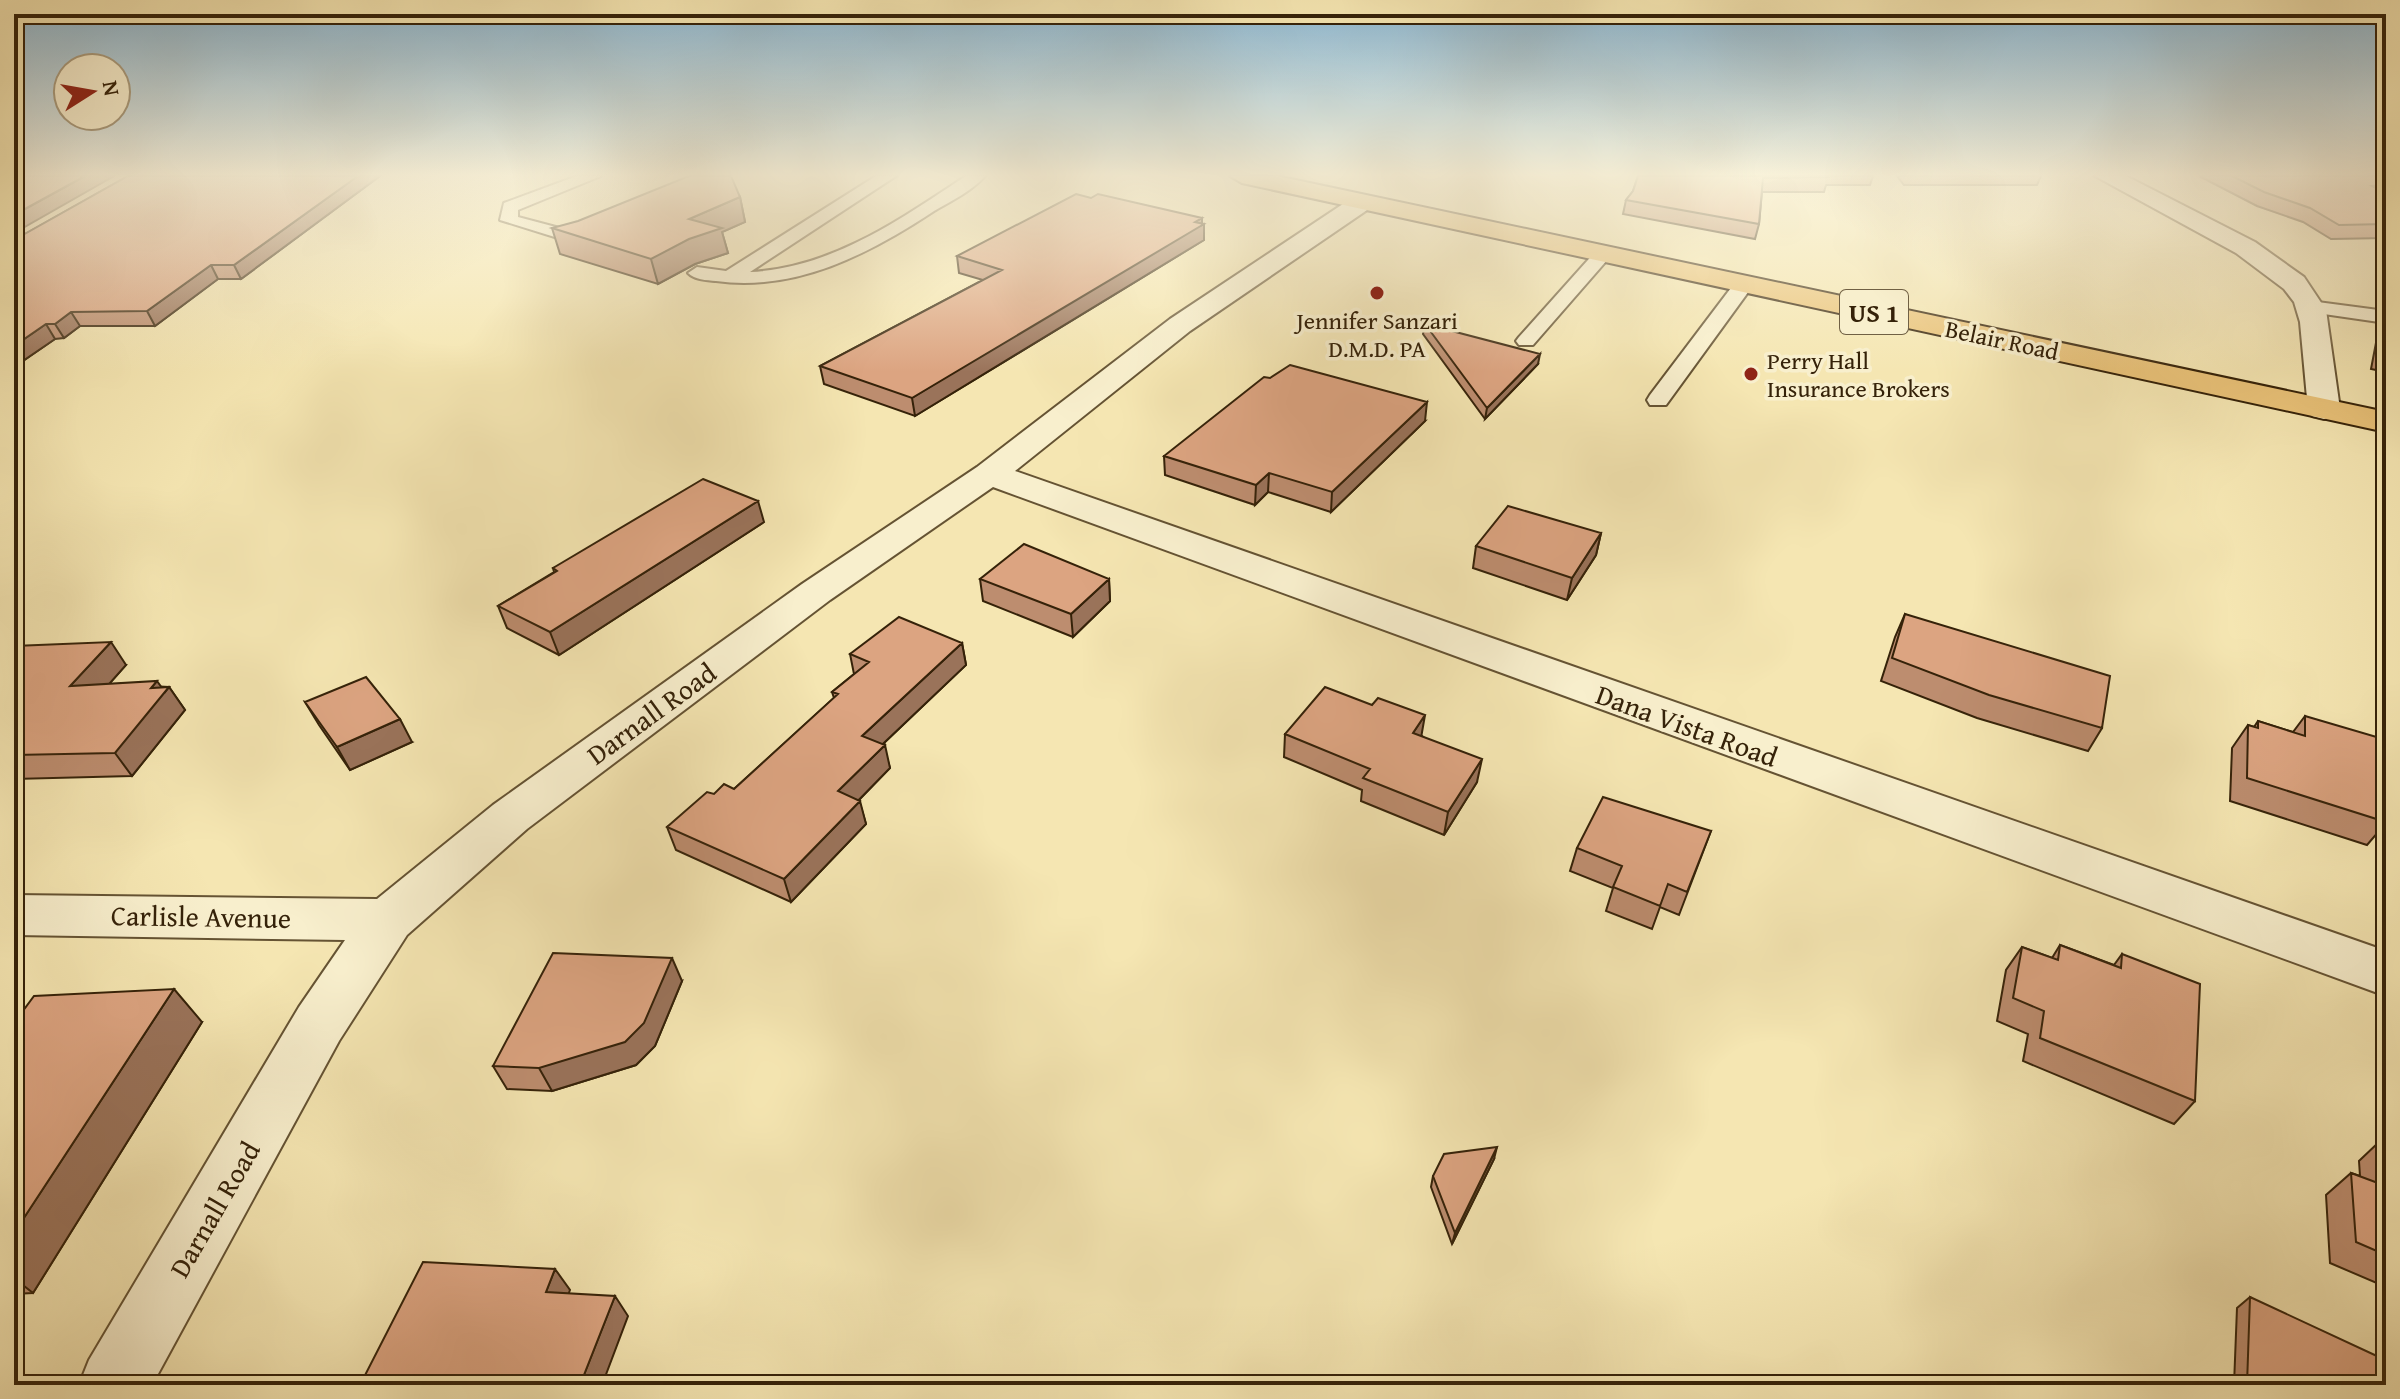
<svg xmlns="http://www.w3.org/2000/svg" width="2400" height="1399" viewBox="0 0 2400 1399" font-family="'Gentium Book Plus',serif">
<rect width="100%" height="100%" fill="#f5e6b2"/>
<filter id="stains"><feTurbulence type="fractalNoise" baseFrequency=".0025" numOctaves="4"/><feColorMatrix values="0 0 0 0 .2 0 0 0 0 .09 0 0 0 0 .02 0 0 0 .5 -.17"/></filter>
<radialGradient id="worn" r=".72"><stop offset=".6" stop-color="#630" stop-opacity="0"/><stop offset="1" stop-color="#630" stop-opacity=".3"/></radialGradient>
<g fill="none" stroke-linecap="round" stroke-linejoin="round">
<!-- service casing -->
<g stroke="#655333" stroke-width="4">
<path id="service" d="M577 176H601L518 210V217L586 235V243H574L500 220 504 203Z
M876 176H896L750 272C832 268 899 220 966 176H985C972 191 951 201 934 211 869 254 796 292 716 281 706 280 695 280 688 273L697 267 726 271Z
M1602 250 1608 251V259L1533 345H1519L1516 341 1519 337 1596 251Z
M1744 278 1754 284 1666 405H1650L1647 400 1650 395 1737 280Z
M2310 301 2386 311V323L2303 311 2300 307 2303 303Z"/>
</g>
<!-- minor casing -->
<g stroke="#655333" stroke-width="4">
<path id="minor" d="M2095 176H2126L2255 242 2304 277 2326 310 2340 409 2336 416 2324 419 2312 416 2308 409 2300 322 2294 302 2284 289 2236 253Z
M1361 196 1373 203 1370 208 1190 331 1015 471 2386 951V996L993 487 830 600 527 829 407 935 339 1041 152 1385H79L89 1360 299 1007 345 940 14 935V895L377 899 493 805 802 584 977 467 1170 319 1352 198Z"/>
</g>
<!-- trunk casing -->
<g stroke="#352209" stroke-width="4">
<path id="trunk" d="M1230 176H1277L2386 412V432L1242 183Z"/>
</g>
<!-- service -->
<use href="#service" fill="#f8efcd" fill-rule="evenodd"/>
<!-- minor -->
<use href="#minor" fill="#f8efcd" fill-rule="evenodd"/>
<!-- trunk -->
<use href="#trunk" fill="#eac379" fill-rule="evenodd"/>
</g>
<!-- wall -->
<path fill="#bd8d6f" stroke="#352209" stroke-width="2" d="M128 176H380L241 279H218L155 326H80L64 338 55 339 14 367V240Z
M1638 176H1873L1870 185H1826L1824 192H1762L1759 224 1755 239 1623 214 1626 200 1633 191Z
M1897 176H2041L2037 185H1904Z
M2199 176H2386V238L2331 239 2303 222 2257 206Z
M740 197 745 222 722 232 728 253 695 264 658 284 560 254 552 228Z
M1202 224H1204V240L915 416 824 384 820 366 983 280 959 273 957 256Z
M2386 316V372L2371 369 2379 327Z
M1425 324 1538 364 1485 419 1423 334Z
M1425 421 1331 512 1268 492 1255 505 1165 475 1164 456Z
M764 522 559 655 507 628 498 606 554 572 553 568Z
M1601 533 1596 555 1567 600 1473 568 1476 546Z
M980 579H1109L1110 601 1073 637 983 601Z
M1905 614 2102 728 2088 751 1977 718 1881 681 1895 637Z
M962 643 966 665 883 744 890 768 859 800 866 824 791 902 676 850 667 827 734 789 834 698 832 692 854 674 850 654Z
M14 646 126 665 109 684 169 687 185 710 132 776 14 779Z
M305 702 412 742 350 770 319 725Z
M2305 716 2386 811V823L2367 845 2230 801 2232 748 2248 725 2254 727 2258 721 2293 732Z
M1285 734 1422 736 1477 782 1444 835 1361 801 1362 790 1284 757Z
M1711 831 1679 915 1660 907 1652 929 1606 911 1613 888 1570 871 1577 848Z
M2060 945 2114 965 2122 954 2195 1101 2174 1124 2023 1061 2028 1034 1997 1021 2006 970 2022 947 2052 958Z
M682 981 655 1046 636 1065 552 1091 507 1089 493 1066Z
M202 1022 33 1293 14 1294V1023Z
M2386 1122V1287L2330 1263 2326 1195 2351 1173 2360 1176 2359 1161 2379 1142 2384 1124Z
M1494 1159 1452 1244 1431 1187 1433 1176Z
M2250 1297 2381 1385H2234L2237 1308Z"/>
<!-- shaded-wall -->
<path fill="#9a735a" stroke="#352209" stroke-width="2" d="M85 176H114L14 233V215Z
M358 176H380L241 279 234 265Z
M740 197 745 222 722 232 728 253 695 264 658 284 651 259 689 219Z
M1202 218V225L1204 224V240L915 416 912 398Z
M211 265 218 279 155 326 147 311Z
M71 312 80 326 64 338 55 324Z
M46 324 55 339 14 367V346Z
M1540 354 1538 364 1485 419 1487 408Z
M1427 402 1425 421 1331 512 1332 492Z
M1269 473 1268 492 1255 505 1256 485Z
M758 501 764 522 559 655 550 632Z
M1601 533 1596 555 1567 600 1572 578Z
M1109 579 1110 601 1073 637 1071 614Z
M111 642 126 665 87 709 70 686Z
M962 643 966 665 867 759 862 736Z
M157 681 165 692 169 687 185 710 132 776 115 753 151 688Z
M1425 715 1421 738 1413 733Z
M400 719 412 742 350 770 337 747Z
M885 745 890 768 844 815 838 791Z
M1482 759 1477 782 1444 835 1448 812Z
M860 801 866 824 791 902 784 879Z
M672 958 682 981 655 1046 636 1065 552 1091 539 1068Z
M174 989 202 1022 33 1293 14 1278V1233Z
M1497 1147 1494 1159 1452 1244 1455 1233Z
M555 1269 570 1290 561 1313 546 1292Z
M615 1296 628 1316 602 1385H580Z"/>
<!-- building -->
<path fill="#dca481" stroke="#352209" stroke-width="2" d="M14 176H85L14 215Z
M128 176H358L234 265H211L147 311 71 312 55 324H46L14 346V240Z
M689 176H731L740 197 689 219 722 228 689 239 651 259 552 228 578 221Z
M1638 176H1829V177L1763 178 1759 224 1626 200 1633 191Z
M2232 176H2386V185L2372 186 2386 193V224L2339 225 2310 208 2264 192Z
M1076 194 1091 198 1098 194 1202 218 1195 222 1204 224 912 398 820 366 1002 270 957 256Z
M1425 324 1540 354 1487 408Z
M1290 365 1427 402 1332 492 1269 473 1256 485 1164 456 1264 377 1270 378Z
M703 479 758 501 550 632 498 606 557 571 553 568Z
M1508 506 1601 533 1572 578 1476 546Z
M1024 544 1109 579 1071 614 980 579Z
M1905 614 2110 676 2102 728 1989 695 1892 658Z
M899 617 962 643 862 736 885 745 838 791 860 801 784 879 667 827 707 792 714 794 724 784 734 789 838 694 832 692 869 662 850 654Z
M111 642 70 686 157 681 151 688 169 687 115 753 14 755V646Z
M366 677 400 719 337 747 305 702Z
M1325 687 1372 705 1378 698 1425 715 1413 733 1482 759 1448 812 1363 778 1370 769 1285 734Z
M2305 716 2380 738 2386 822 2247 778 2248 725 2258 728V721L2305 736Z
M1603 797 1711 831 1687 892 1668 884 1660 906 1613 887 1622 866 1577 848Z
M2060 945 2121 968 2122 954 2200 984 2195 1101 2040 1038 2044 1011 2013 998 2022 947 2058 960Z
M553 953 672 958 644 1023 625 1042 539 1068 493 1066Z
M174 989 14 1233V1023L34 996Z
M2383 1138 2386 1139V1168Z
M1497 1147 1455 1233 1433 1176 1444 1154Z
M2351 1173 2386 1186V1255L2356 1242Z
M423 1262 555 1269 546 1292 615 1296 580 1385H360Z
M2250 1297 2379 1357 2381 1385H2247Z"/>
<!-- sky -->
<linearGradient id="sky" x2="0" y2="1"><stop stop-color="#8bb8d4"/><stop offset="0.47" stop-color="#faf4dc"/><stop offset="1" stop-color="#faf4dc" stop-opacity="0"/></linearGradient>
<rect width="2400" height="372" fill="url(#sky)"/>
<!-- markers -->
<g fill="#8f2418" stroke="#f8efcd" stroke-width="3">
<circle cx="1377" cy="293" r="8"/>
<circle cx="1751" cy="374" r="8"/>
</g>
<g text-anchor="middle" dominant-baseline="central" stroke-width="7" stroke-linejoin="round" paint-order="stroke">
<!-- far-poi labels -->
<g font-size="24" fill="#352209" stroke="#f8efcd">
<text x="1377" y="320">Jennifer Sanzari<tspan x="1377" dy="28">D.M.D. PA</tspan></text>
<text x="1767" y="360" text-anchor="start">Perry Hall<tspan x="1767" dy="28">Insurance Brokers</tspan></text>
</g>
<!-- far-street labels -->
<g font-size="24" fill="#352209" stroke="#f8efcd">
<text transform="translate(2002 340) rotate(12)">Belair Road</text>
</g>
<!-- shield labels -->
<rect fill="#f8efcd" stroke="#706044" stroke-width="2" x="1840" y="290" width="68" height="44" rx="6"/>
<g font-size="26" font-weight="bold" fill="#352209">
<text x="1874" y="312">US 1</text>
</g>
<!-- street labels -->
<g font-size="28" fill="#352209" stroke="#f8efcd">
<text transform="translate(651 713) rotate(-36)">Darnall Road</text>
<text transform="translate(1687 725) rotate(20)">Dana Vista Road</text>
<text transform="translate(201 916) rotate(1)">Carlisle Avenue</text>
<text transform="translate(214 1209) rotate(-60)">Darnall Road</text>
</g>
</g>
<!-- margin -->
<rect width="2400" height="1399" fill="none" stroke="#f5e6b2" stroke-width="48"/>
<rect x="16" y="16" width="2368" height="1367" fill="none" stroke="#352209" stroke-width="4"/>
<rect x="24" y="24" width="2352" height="1351" fill="none" stroke="#352209" stroke-width="2"/>
<!-- north arrow -->
<g transform="translate(92 92) rotate(79)"><circle r="38" fill="#f8efcd" stroke="#aa9d7f" stroke-width="2"/>
<path d="M0-6L14 30L0 20L-14 30Z" fill="#8f2418"/>
<text y="-12" font-size="22" font-weight="bold" text-anchor="middle" fill="#352209">N</text>
</g>
<rect width="100%" height="100%" filter="url(#stains)"/>
<rect width="100%" height="100%" fill="url(#worn)"/>
</svg>
